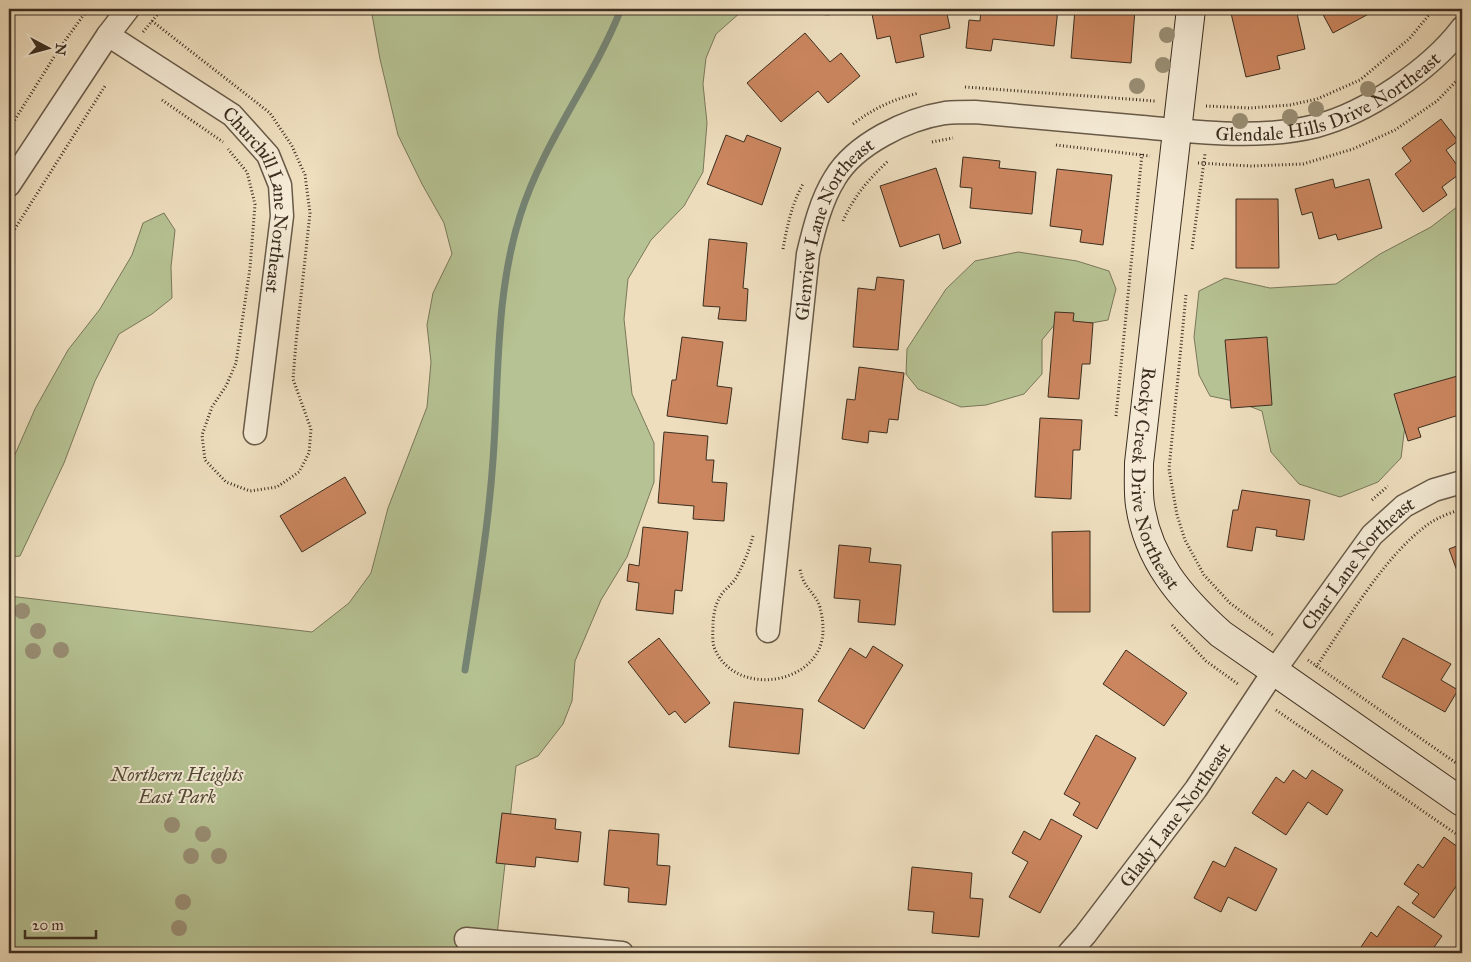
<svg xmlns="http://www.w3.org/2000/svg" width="1471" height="962" viewBox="0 0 1471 962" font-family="'IM FELL Great Primer',serif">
<rect width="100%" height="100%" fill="#eedebe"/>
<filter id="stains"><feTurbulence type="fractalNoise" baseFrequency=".004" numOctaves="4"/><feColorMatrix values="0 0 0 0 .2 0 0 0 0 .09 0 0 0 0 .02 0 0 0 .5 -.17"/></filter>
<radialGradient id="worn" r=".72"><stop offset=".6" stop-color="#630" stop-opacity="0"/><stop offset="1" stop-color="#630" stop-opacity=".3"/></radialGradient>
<!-- green -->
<path fill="#b6c293" stroke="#79785a" d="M371 9H855L828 15 779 11 741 12 716 34 706 58 703 84 707 123 703 172 684 206 651 240 628 279 624 319 632 394 654 443V482L627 557 601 600 575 661 572 701 563 724 538 756 516 766 495 953H9V596L312 632 349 603 371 573 388 508 427 407 431 362 427 325 433 293 452 254 444 223 422 184 398 135 380 59Z
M1462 203V375L1407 409 1401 458 1378 482 1340 497 1299 484 1271 452 1262 411 1238 402 1210 396 1199 375 1194 337 1199 291 1225 278 1270 288 1336 284 1380 254 1431 227Z
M164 213 175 230 171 267 172 298 152 314 119 334 95 381 64 463 20 556 9 557V468L35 409 68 350 100 309 132 255 143 223Z
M1018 252 1077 261 1109 271 1116 289 1108 320 1080 325 1055 324 1042 340V374L1024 394 986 405 961 407 918 389 906 374 907 349 946 289 975 261Z"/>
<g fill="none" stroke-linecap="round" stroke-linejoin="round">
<!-- stream -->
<path stroke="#758474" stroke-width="7" d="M465 670C476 600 488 531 493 460 499 379 495 295 520 216 543 142 593 80 621 9"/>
</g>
<!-- building -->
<path fill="#cb865f" stroke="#3c2e20" d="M871 9H946L950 28 920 35 924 57 896 63 890 36 877 39Z
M981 9H1058L1054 46 993 39 991 51 966 48 969 20 980 21Z
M1075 9H1135L1131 63 1071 58Z
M1230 9H1267L1268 12 1281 9H1296L1305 49 1277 56 1280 69 1246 77Z
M1320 9H1378L1333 33Z
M805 33 830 62 841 53 860 76 828 103 818 91 781 122 747 83Z
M1441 119 1458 141 1446 150 1462 172 1442 187 1447 195 1423 212 1395 174 1411 161 1402 148Z
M726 135 744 142 747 135 781 148 762 205 707 184Z
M963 157 1000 161 999 168 1036 172 1032 214 970 208 972 188 960 187Z
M936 168 961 243 943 249 939 234 900 247 880 186Z
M1057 169 1112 175 1103 245 1080 242 1082 230 1050 226Z
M1333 179 1335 188 1369 179 1382 228 1338 240 1336 234 1319 239 1312 212 1302 215 1295 189Z
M1236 199H1278L1279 268H1236Z
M709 239 747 243 743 288 748 289 746 321 718 319 720 307 703 306Z
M877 277 904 280 898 350 853 347 858 288 875 290Z
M1055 312 1074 313 1073 321 1093 323 1090 364H1082L1079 399 1048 397Z
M682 337 723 342 717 386 732 388 727 424 667 416 672 380H676Z
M1267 337 1272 405 1231 408 1225 340Z
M859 367 904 373 898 420 889 419 887 433 869 431 868 443 842 439 847 399 855 400Z
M1461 375 1462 380V414L1418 428 1421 437 1408 441 1394 394Z
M1040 418 1082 420 1080 450H1073L1071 499 1035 497Z
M664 432 708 436 706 460H714L712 482 727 483 724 521 693 519 694 506 658 503Z
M345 477 366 513 302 552 280 516Z
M1242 490 1310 500 1304 540 1276 536 1277 530 1256 527 1252 551 1227 547 1233 510H1238Z
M643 527 688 532 682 591 675 590 673 614 636 610 639 583 627 581 629 564 639 566Z
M1090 531V612H1053L1052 532Z
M1462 544V582H1461L1449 549Z
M839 545 871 548 869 562 901 565 895 625 858 622 860 600 834 598Z
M659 638 710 703 685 723 675 711 669 715 628 662Z
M1403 638 1451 664 1441 680 1458 690 1445 712 1382 677Z
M873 646 903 665 864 729 818 701 850 648 866 658Z
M1126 650 1187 693 1164 726 1103 684Z
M734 702 803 709 799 754 729 747Z
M1096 735 1136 758 1097 829 1073 815 1080 803 1064 794Z
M1293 770 1306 779 1312 770 1343 790 1327 815 1308 802 1286 835 1252 813 1276 777 1284 783Z
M502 813 556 819 555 829 581 832 578 862 536 857 535 867 496 863Z
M1051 819 1082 836 1040 913 1009 897 1028 862 1012 853 1024 831 1040 840Z
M609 830 659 834 657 865 670 866 666 905 628 902 629 888 604 885Z
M1444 837 1462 850V888L1457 885 1434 918 1412 903 1419 894 1404 884 1418 864 1423 868Z
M1235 847 1277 869 1256 911 1228 897 1221 912 1194 898 1213 861 1225 867Z
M912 867 972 873 970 898 983 899 979 937 932 933 934 912 908 910Z
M1398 906 1442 936 1430 953H1357L1371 932 1377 937Z"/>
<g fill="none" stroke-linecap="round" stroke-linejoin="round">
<!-- street casing -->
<g stroke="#685a48" stroke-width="25">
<g id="street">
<path id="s1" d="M108 35 232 115 268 155 280 185 282 216 255 433"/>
<path d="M9 185 108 35 128 9"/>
<path id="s2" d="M768 631 808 254C814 229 821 200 835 178 855 144 907 119 945 113 955 112 965 112 975 112 1031 117 1087 122 1142 127 1199 132 1260 140 1316 126 1367 113 1431 69 1462 28"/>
<path d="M466 939 622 953"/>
<path id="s3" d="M1069 953 1085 935 1196 789 1274 671 1372 535 1404 506 1434 490 1462 482"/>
</g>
</g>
<!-- secondary casing -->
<g stroke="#3c2e20" stroke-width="30">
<g id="secondary">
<path id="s4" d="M1191 9 1139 463C1139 477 1138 492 1140 505 1148 560 1181 598 1221 634L1462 802"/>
</g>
</g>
<!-- path -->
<path stroke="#3c2e20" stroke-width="3" stroke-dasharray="1 2.5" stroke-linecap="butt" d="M152 21 270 113 292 146 305 175 310 213 296 342 293 379 311 429 309 453 299 472 277 487 250 491 226 482 205 460 202 435 212 407 226 386 236 363 250 268 255 204 247 172 228 149
M143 32 162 9
M965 87 1155 101
M162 100 223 142
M1206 106 1250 108 1290 105 1317 99 1360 80 1409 39 1434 9
M853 124C874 108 894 99 919 93
M9 129 59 49 88 9
M932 142 953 138
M1056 145 1150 156
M1198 163 1251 166 1303 164 1353 149 1395 130 1437 101 1462 75
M843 221C854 196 868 180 888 161
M9 238 105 86
M783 249C787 226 792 204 803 184
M1192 249 1205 154
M1186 295 1169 469 1177 515 1185 540 1204 575 1230 603 1273 635
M1116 416 1142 154
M1372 500 1388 486
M753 536C749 551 743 565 736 578 731 586 722 591 719 599 715 605 713 618 713 625 713 631 712 641 714 647 734 700 825 685 823 628 823 621 821 608 818 602 810 588 803 586 800 569
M1172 625 1206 661 1238 684
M1308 660 1462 767
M1316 667C1347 621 1385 554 1430 523 1439 517 1452 512 1462 509
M1276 710 1462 838
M1459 953 1462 948"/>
<!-- street -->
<use href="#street" stroke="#f4ead5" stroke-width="22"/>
<!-- secondary -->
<use href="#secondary" stroke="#f4ead5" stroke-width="28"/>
</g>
<!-- trees -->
<g fill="#998e74">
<circle cx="1167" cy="35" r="8"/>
<circle cx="1163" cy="65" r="8"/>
<circle cx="1137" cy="86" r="8"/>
<circle cx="1368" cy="89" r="8"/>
<circle cx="1316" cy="109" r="8"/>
<circle cx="1290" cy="117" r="8"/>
<circle cx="1240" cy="121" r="8"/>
<circle cx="22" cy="611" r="8"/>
<circle cx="38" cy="631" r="8"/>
<circle cx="61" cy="650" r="8"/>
<circle cx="33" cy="651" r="8"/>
<circle cx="172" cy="825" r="8"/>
<circle cx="203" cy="834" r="8"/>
<circle cx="191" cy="856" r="8"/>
<circle cx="219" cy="856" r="8"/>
<circle cx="183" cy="902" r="8"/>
<circle cx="179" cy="928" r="8"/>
</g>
<g text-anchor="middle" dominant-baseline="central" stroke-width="4" stroke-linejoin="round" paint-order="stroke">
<!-- street labels -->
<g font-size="19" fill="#3c2e20" stroke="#f4ead5">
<text stroke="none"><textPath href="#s2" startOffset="984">Glendale Hills Drive Northeast</textPath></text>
<text stroke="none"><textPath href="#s1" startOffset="241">Churchill Lane Northeast</textPath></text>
<text stroke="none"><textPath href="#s2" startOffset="412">Glenview Lane Northeast</textPath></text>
<text stroke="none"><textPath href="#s4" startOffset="475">Rocky Creek Drive Northeast</textPath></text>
<text stroke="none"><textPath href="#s3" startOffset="486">Char Lane Northeast</textPath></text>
<text stroke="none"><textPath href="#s3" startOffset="174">Glady Lane Northeast</textPath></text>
</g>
<!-- park labels -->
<g font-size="19" font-style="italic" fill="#544c37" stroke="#f4ead5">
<text x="177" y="774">Northern Heights<tspan x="177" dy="22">East Park</tspan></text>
</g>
</g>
<!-- margin -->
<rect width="1471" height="962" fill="none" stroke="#eedebe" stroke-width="30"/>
<rect x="10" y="10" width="1451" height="942" fill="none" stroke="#3c2e20" stroke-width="2.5"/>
<rect x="15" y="15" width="1441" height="932" fill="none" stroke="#3c2e20"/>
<!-- north arrow -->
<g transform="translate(48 48) rotate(96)" stroke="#f4ead5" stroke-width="4" paint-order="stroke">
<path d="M0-4L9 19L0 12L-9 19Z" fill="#3c2e20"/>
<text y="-8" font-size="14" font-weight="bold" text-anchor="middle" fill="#3c2e20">N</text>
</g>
<!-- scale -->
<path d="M25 930v8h71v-8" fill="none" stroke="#3c2e20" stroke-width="2.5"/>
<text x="32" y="930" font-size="15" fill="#3c2e20" stroke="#f4ead5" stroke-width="4" paint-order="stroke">20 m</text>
<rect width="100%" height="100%" filter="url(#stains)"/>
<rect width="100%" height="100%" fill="url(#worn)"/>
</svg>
